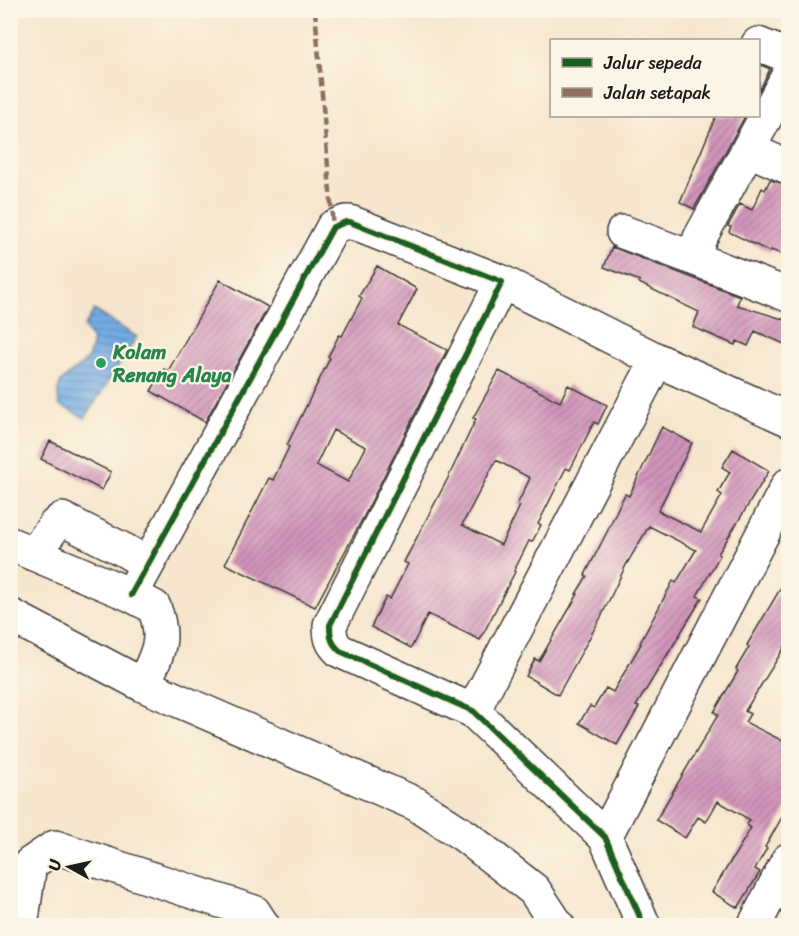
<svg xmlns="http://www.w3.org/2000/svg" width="799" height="936" viewBox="0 0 799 936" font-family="Sriracha,sans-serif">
<defs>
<pattern id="water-rules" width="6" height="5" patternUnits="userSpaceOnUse" patternTransform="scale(1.5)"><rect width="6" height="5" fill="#73ace3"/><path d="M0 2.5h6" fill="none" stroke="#5e8bb7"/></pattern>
<pattern id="building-hatch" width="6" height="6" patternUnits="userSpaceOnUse" patternTransform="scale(1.5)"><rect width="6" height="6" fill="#d295bb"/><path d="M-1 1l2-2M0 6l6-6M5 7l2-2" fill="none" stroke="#aa7997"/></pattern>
</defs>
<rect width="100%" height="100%" fill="#fcf5e5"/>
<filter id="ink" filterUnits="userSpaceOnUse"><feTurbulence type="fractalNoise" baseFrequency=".0167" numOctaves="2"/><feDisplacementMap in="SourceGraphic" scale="12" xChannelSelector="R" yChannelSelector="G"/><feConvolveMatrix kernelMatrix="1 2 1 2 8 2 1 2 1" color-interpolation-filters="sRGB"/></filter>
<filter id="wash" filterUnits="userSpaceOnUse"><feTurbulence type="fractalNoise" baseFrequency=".008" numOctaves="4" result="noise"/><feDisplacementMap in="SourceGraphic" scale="24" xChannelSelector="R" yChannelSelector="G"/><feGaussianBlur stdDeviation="1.35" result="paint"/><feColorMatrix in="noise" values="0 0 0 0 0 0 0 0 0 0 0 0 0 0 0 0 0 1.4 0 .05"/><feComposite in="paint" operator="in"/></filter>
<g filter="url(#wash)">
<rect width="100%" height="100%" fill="#f6e6cd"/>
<!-- water -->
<path fill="url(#water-rules)" stroke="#486480" stroke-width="1.5" d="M94 310 137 337 85 418 59 405C53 375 71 378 87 359 90 354 92 346 93 340L84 327Z"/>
<g id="blocks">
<!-- building -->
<path fill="url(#building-hatch)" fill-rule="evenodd" d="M759 64 770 69 759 91Z
M716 116H745L694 209 680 202Z
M770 180 789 185V257L771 250 770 252 729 232 731 227 728 226 740 204 752 210 762 188 765 190Z
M612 247 740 296 737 305 789 321V346L755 331 748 346 737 341 735 345 693 327 699 312 639 283 640 281 604 267Z
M377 266 417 289 398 325 447 350 364 516 315 607 225 564 269 478 273 480 289 447 287 445 330 358 328 357 339 335 342 336 362 298 359 296ZM333 430 366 447 348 482 316 465Z
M220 280 268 307 205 422 151 391 164 369 168 371Z
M499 371 560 402 568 385 607 405 598 424 594 422 570 470 566 468 538 524 541 525 532 542 529 541 514 571 515 572 480 640 428 614 411 648 371 627 386 597 390 599 408 564 404 562 447 480 476 419 473 418ZM496 460 530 478 517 505 520 506 501 545 462 525Z
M662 427 692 443 658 511 701 532 722 495 718 492 730 472 722 467 733 449 769 471 718 554 720 555 697 596 702 598 636 706 639 707 617 745 579 723 590 706 594 708 606 688 613 692 641 644 640 643 673 581 676 583 696 550 649 526 626 565 601 617 558 695 526 676 535 659 539 661 578 594H576L587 576 585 575 608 530 617 510 625 494 629 496Z
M50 441 111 472 102 490 41 459Z
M789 574V640L745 711 750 714 745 722 789 744V805L765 847 767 848 755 869 760 872 738 908 712 892 751 828 747 825 750 820 718 801 706 822 698 817 685 838 656 820 718 715 714 712 738 671 736 669 749 647 747 645Z"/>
</g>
</g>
<g filter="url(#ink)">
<use href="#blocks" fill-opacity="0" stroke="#3d3a37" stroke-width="1.5"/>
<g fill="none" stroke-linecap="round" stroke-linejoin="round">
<!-- minor casing -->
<g stroke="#3d3a37" stroke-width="36">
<path id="minor" d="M758 44 788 56
M788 76 700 238 693 258 788 295
M749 150 788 167
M623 232 693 258
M502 282 657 360 788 419
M10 544 131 595 154 607C167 641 157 654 143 685
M34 554 55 525 62 519 124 550 148 564
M131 595 333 227 346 222H350L502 282 330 625C330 637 331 643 340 651L473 711 605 837 644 926
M10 615 143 685 416 804 465 836 534 890 558 926
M473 711 657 360
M605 837 788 485
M21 926 30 864 55 847 254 912 263 926
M754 926 788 860"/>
</g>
<!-- minor -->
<use href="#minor" stroke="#fff" stroke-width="33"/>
<!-- quiet -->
<path stroke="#8d6e63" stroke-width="4.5" stroke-dasharray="9 4.5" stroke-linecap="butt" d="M315 10 333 227"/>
<!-- cycleway casing -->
<g stroke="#fcf5e5" stroke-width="10">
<path id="cycleway" d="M131 595 333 227 346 222H350L502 282 330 625C330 637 331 643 340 651L473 711 605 837 644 926"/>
</g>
<!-- cycleway -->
<use href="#cycleway" stroke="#1b5e20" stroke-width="6"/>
</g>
</g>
<!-- markers -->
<circle fill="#2e9e5b" stroke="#fcf5e5" stroke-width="2" cx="101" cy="363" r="6"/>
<g text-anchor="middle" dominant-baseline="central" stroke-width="4.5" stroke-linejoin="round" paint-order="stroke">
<!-- leisure labels -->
<g font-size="20" font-weight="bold" fill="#27864d" stroke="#fcf5e5" text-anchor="start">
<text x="113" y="352">Kolam<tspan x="113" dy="23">Renang Alaya</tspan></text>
</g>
</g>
<!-- margin -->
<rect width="799" height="936" fill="none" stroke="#fcf5e5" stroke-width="36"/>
<!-- legend -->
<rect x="550" y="39" width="210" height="78" fill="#fcf5e5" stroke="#a29e95" stroke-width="1.5"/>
<rect x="562" y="58" width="30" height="9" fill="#1b5e20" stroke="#a29e95" stroke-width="1.5"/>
<text x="604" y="69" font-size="18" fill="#1c1c1c">Jalur sepeda</text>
<rect x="562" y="88" width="30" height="9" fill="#8d6e63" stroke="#a29e95" stroke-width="1.5"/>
<text x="604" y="99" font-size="18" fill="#1c1c1c">Jalan setapak</text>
<!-- north arrow -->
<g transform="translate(69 867) rotate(278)" stroke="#fcf5e5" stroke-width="4.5" paint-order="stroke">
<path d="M0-4.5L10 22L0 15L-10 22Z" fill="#1c1c1c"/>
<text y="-9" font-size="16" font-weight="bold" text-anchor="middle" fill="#1c1c1c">U</text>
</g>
</svg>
